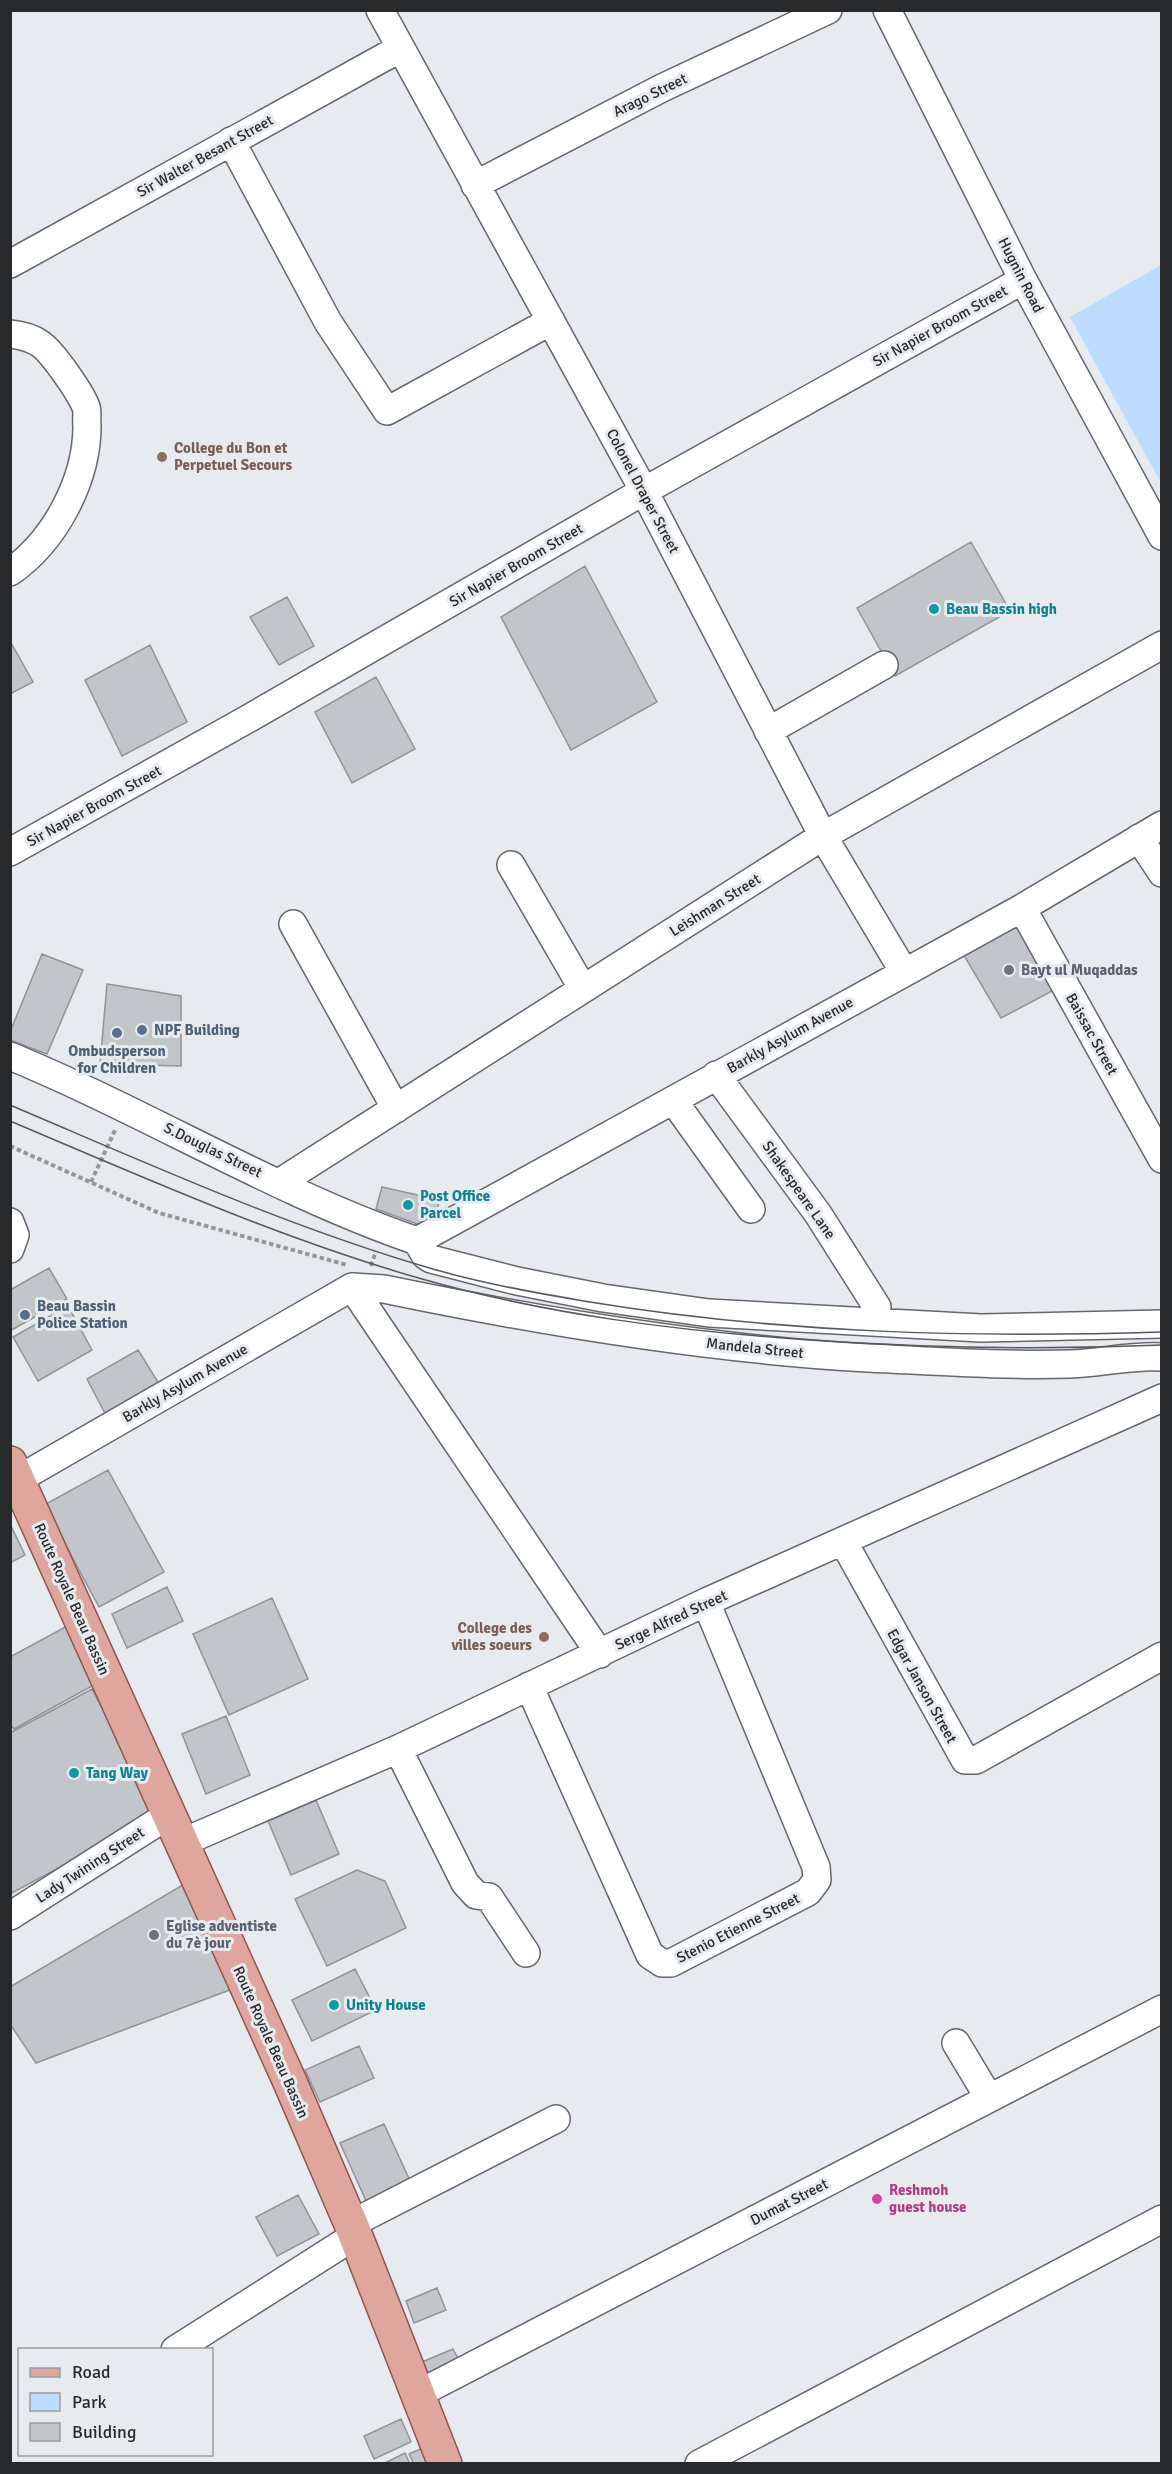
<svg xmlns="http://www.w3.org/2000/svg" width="1172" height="2474" viewBox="0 0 1172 2474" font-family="Signika,sans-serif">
<rect width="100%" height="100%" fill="#e7ebef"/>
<!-- green -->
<path fill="#bedcff" d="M1161 265V483L1070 317Z"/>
<!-- building -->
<path fill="#c2c6ca" stroke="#909497" stroke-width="1.5" d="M971 542 1010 611 895 676 857 608Z
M585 566 657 702 571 750 501 617Z
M287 597 314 646 279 665 250 617Z
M10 641 33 682 10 694Z
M150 645 187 722 122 756 85 680Z
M376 677 415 749 352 783 315 712Z
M1019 919 1056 989 1001 1018 962 952Z
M42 954 83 970 47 1054 10 1040V1032Z
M107 984 181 996V1066L100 1064Z
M382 1187 440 1200 431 1229 376 1209Z
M49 1268 67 1299 10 1331V1290Z
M68 1306 92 1350 38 1381 13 1337Z
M138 1350 161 1387 108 1419 87 1379Z
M108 1470 164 1572 99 1607 44 1505Z
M10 1524 25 1555 10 1563Z
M167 1587 183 1621 127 1648 112 1614Z
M272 1598 308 1679 229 1715 193 1634Z
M69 1625 101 1681 14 1729 10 1724V1657Z
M92 1689 159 1814 10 1894V1733Z
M226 1716 250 1775 206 1794 182 1734Z
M316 1800 339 1854 291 1875 268 1821Z
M357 1870 385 1881 406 1928 327 1966 295 1899Z
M186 1883 235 1988 36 2063 10 2024V1987Z
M355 1969 376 2010 312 2041 292 2000Z
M359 2046 374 2078 320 2102 305 2070Z
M384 2124 411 2183 367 2203 340 2143Z
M298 2195 319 2234 277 2256 256 2217Z
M437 2288 446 2310 414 2323 406 2301Z
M453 2349 459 2360 430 2381 422 2362Z
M401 2419 411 2442 374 2459 364 2436Z
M423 2448 430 2464H414L409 2454Z
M405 2453 410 2464H383Z"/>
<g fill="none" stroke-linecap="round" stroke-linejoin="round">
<!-- minor casing -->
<g stroke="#64676b" stroke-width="30">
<path id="minor" d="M380 10 644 491 823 836 904 972
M887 10 1023 280 1162 536
M231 141 328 322 387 411 551 321
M475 185 662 88 828 10
M10 264 399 49
M10 334C38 337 46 346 62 368 70 379 81 394 86 407 88 412 86 420 87 426 87 480 55 541 10 572
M768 731 884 665
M1139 838 1162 873
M10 852 246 720 644 491 1023 280
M511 865 583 989
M1022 908 1162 1159
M293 924 396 1109
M10 1056C148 1113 277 1193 417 1241
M716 1075 818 1214 877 1307
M673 1100 751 1209
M279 1183 823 836 1162 645
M10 1222 15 1235 10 1249
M417 1241 1022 908 1162 825
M417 1241 425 1255 431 1259 517 1281 603 1298 709 1313 981 1328 1162 1324
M352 1287 600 1654
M10 1484 352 1287 384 1289C543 1322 706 1349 868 1358 935 1361 1004 1366 1071 1364 1101 1363 1132 1355 1162 1357
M843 1541 965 1760H976L1162 1656
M529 1686 650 1955 662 1963H671L808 1892 817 1880 816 1867 706 1602
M398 1749 465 1883 476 1895 489 1897 526 1953
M181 1843 398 1749 706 1602 1162 1398
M10 1916 170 1814
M956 2043 989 2098
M351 2224 556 2119
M175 2350 356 2235
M416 2395 1162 2009
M699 2464 1162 2219"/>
</g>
<!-- major casing -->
<g stroke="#91544d" stroke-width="36">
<path id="major" d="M10 1463 290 2082 351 2224 445 2464"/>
</g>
<!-- path -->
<path stroke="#94979a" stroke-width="4" stroke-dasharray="4.5 3" stroke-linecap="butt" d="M10 1146 159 1213 347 1265
M91 1182 116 1128
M371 1266 376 1251"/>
<!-- minor -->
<use href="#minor" stroke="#fff" stroke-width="27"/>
<!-- major -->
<use href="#major" stroke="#dfa6a0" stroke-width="33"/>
<!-- tram -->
<path stroke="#56585a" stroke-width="1.5" d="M10 1105C149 1164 288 1227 433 1269 484 1284 538 1293 590 1302 779 1333 971 1338 1162 1332
M10 1121C145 1178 281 1239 422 1279 549 1315 679 1331 810 1340 927 1348 1044 1350 1162 1345"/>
</g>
<!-- markers -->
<g fill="#8d6e63" stroke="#e7ebef" stroke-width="2">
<circle cx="162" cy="457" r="6"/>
<circle cx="544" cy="1637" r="6"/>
</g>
<g fill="#0f9aa8" stroke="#e7ebef" stroke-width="2">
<circle cx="934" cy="609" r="6"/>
<circle cx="408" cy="1205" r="6"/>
<circle cx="74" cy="1773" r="6"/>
<circle cx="334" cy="2005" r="6"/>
</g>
<g fill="#6b7280" stroke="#e7ebef" stroke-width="2">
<circle cx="1009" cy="970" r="6"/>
<circle cx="154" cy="1935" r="6"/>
</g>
<g fill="#5c6f8a" stroke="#e7ebef" stroke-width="2">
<circle cx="142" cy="1030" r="6"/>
<circle cx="117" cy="1033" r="6"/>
<circle cx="25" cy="1315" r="6"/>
</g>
<circle fill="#d1479c" stroke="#e7ebef" stroke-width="2" cx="877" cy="2199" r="6"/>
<g text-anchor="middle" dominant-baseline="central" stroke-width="6" stroke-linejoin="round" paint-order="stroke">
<!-- street labels -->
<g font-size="15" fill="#28292a" stroke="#e7ebef">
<text transform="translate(650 95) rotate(-26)">Arago Street</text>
<text transform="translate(205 156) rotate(-29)">Sir Walter Besant Street</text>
<text transform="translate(1021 275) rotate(63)">Hugnin Road</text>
<text transform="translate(940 326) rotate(-29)">Sir Napier Broom Street</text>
<text transform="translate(643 491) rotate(62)">Colonel Draper Street</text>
<text transform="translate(516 565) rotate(-30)">Sir Napier Broom Street</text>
<text transform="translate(94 806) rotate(-29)">Sir Napier Broom Street</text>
<text transform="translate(715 905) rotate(-32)">Leishman Street</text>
<text transform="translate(1092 1034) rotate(61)">Baissac Street</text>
<text transform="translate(790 1035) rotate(-29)">Barkly Asylum Avenue</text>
<text transform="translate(213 1150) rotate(26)">S.Douglas Street</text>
<text transform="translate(799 1190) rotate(55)">Shakespeare Lane</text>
<text transform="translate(755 1348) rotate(6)">Mandela Street</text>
<text transform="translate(185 1383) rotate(-30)">Barkly Asylum Avenue</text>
<text transform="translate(72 1599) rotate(66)">Route Royale Beau Bassin</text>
<text transform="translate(671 1620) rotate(-25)">Serge Alfred Street</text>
<text transform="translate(922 1686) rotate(61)">Edgar Janson Street</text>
<text transform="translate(90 1865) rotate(-33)">Lady Twining Street</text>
<text transform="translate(738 1928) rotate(-27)">Stenio Etienne Street</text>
<text transform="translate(271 2042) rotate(66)">Route Royale Beau Bassin</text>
<text transform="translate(789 2202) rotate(-27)">Dumat Street</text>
</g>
<!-- education labels -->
<g font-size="15" font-weight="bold" fill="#785e54" stroke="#e7ebef" text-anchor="start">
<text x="174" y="448">College du Bon et<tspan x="174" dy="17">Perpetuel Secours</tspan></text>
<text x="532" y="1628" text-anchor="end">College des<tspan x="532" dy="17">villes soeurs</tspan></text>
</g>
<!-- culture labels -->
<g font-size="15" font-weight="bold" fill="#0d838f" stroke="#e7ebef" text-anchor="start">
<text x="946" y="609">Beau Bassin high</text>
<text x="420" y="1196">Post Office<tspan x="420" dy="17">Parcel</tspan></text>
<text x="86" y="1773">Tang Way</text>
<text x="346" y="2005">Unity House</text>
</g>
<!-- worship labels -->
<g font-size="15" font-weight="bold" fill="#5b616d" stroke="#e7ebef" text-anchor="start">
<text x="1021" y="970">Bayt ul Muqaddas</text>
<text x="166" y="1926">Eglise adventiste<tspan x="166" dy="17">du 7è jour</tspan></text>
</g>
<!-- service labels -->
<g font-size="15" font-weight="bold" fill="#4e5e75" stroke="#e7ebef" text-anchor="start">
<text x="154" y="1030">NPF Building</text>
<text x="117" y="1051" text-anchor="middle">Ombudsperson<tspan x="117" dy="17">for Children</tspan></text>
<text x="37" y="1306">Beau Bassin<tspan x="37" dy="17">Police Station</tspan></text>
</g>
<!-- hotel labels -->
<g font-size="15" font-weight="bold" fill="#b23c85" stroke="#e7ebef" text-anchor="start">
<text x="889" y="2190">Reshmoh<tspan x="889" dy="17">guest house</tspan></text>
</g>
</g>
<!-- border -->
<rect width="1172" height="2474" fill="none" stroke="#28292a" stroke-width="24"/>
<!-- legend -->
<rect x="18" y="2348" width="195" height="108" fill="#e7ebef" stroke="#9b9da0" stroke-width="1.5"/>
<rect x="30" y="2368" width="30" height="9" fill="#dfa6a0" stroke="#9b9da0" stroke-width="1.5"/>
<text x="72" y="2378" font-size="18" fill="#28292a">Road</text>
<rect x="30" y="2393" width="30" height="18" fill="#bedcff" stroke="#9b9da0" stroke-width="1.5"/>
<text x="72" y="2408" font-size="18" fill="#28292a">Park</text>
<rect x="30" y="2423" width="30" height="18" fill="#c2c6ca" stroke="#9b9da0" stroke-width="1.5"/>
<text x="72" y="2438" font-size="18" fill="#28292a">Building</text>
</svg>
